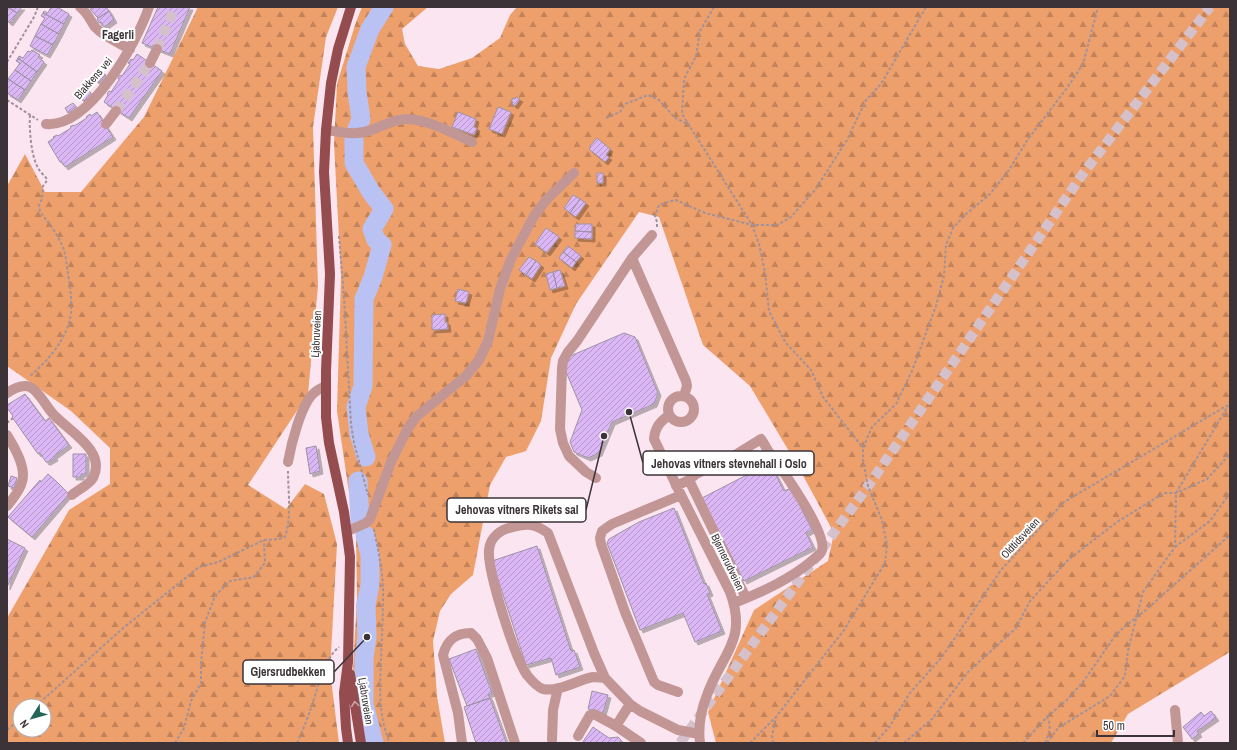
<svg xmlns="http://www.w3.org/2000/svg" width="1237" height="750" viewBox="0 0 1237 750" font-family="'Archivo Narrow',sans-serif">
<defs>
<pattern id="forest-firs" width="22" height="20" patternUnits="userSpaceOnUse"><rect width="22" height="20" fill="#eea06c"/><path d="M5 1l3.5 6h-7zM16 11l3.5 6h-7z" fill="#c2835a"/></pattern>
<pattern id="building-hatch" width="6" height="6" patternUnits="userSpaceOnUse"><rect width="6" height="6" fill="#dcb7f5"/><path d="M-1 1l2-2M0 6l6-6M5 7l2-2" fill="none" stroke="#b495c7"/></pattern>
<filter id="shadow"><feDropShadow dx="3" dy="3" stdDeviation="0" flood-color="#0004"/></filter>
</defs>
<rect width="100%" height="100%" fill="#fbe5f0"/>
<!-- forest -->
<path fill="url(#forest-firs)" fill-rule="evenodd" d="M198 7H338L326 37 313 127 318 286 308 394 248 485 286 509 305 484 324 494 337 544 330 671 339 743H7V618L69 510 110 484V448L71 411 7 366V186L25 154 45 192H81L144 117ZM20 706H44V730H20Z
M362 7H428L402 29 405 44 418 66 439 69 472 58 500 38 510 15 517 7H1230V652L1128 714 1111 743H716L708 712 754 610 828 561 834 533 799 468 750 386 703 345 659 217 639 212 576 304 551 358 541 421 526 451 506 457 490 485 473 575 451 594 440 611 433 641 437 696 445 743H367L353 668 357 598 356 534 348 486 337 411 341 276 334 143 337 84 355 25Z"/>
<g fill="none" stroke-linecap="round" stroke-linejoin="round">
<!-- river -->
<path stroke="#b9c2f3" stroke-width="19" d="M357 129 361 119 357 92 356 67 370 29 384 7
M354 137V163L371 192 384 209 372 229 376 240 382 245 373 277 364 299 363 386 356 407 359 434 366 457
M358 481 360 521
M365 535 370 555V585L366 605 367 637 364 657V704L374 743"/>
</g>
<!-- building -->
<path fill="url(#building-hatch)" stroke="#9d93a4" filter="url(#shadow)" d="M7 7 17 13 10 23 7 21Z
M9 7H22L17 13Z
M51 7H57L69 14 64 24 43 13 44 11 48 13Z
M94 7H106L109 11 98 18 90 9Z
M158 7H190L170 54 142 43Z
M109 11 114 20 104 27 101 22 99 23 97 19Z
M43 13 64 24 59 34 41 24 45 18 41 16Z
M41 24 59 34 53 45 35 36Z
M35 36 53 45 47 55 30 46Z
M32 50 40 55 38 57 44 62 37 72 18 58 19 56 23 58 28 51 30 52Z
M137 54 162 71 129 118 104 102 108 95 107 94 109 91 111 92 119 80 118 78 120 75 122 76 130 64 128 63 131 59 133 60Z
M18 58 37 72 31 81 15 70 20 63 16 61Z
M15 70 31 81 25 90 8 79Z
M101 72 106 75 99 83 95 80Z
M8 79 25 90 18 100 7 93V82Z
M87 89 91 93 84 101 79 97Z
M516 97 520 99 515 106 512 104 513 102 511 101 513 98 515 99Z
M73 103 76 107 68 113 65 108Z
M498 107 511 112 502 134 489 129Z
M97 112 113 137 65 167 62 162H60L48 142 54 138 53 137 57 135 58 136 71 128 70 127 73 125 74 126 87 118 86 117 90 114 91 116Z
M458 112 476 119 474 127 477 128 474 135 452 127Z
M597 138 610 149 606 155 609 157 605 162 589 149 591 147 590 146Z
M597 173H603V183H597Z
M573 195 580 199 570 213 564 208Z
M580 199 586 203 576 217 570 213Z
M576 224H592V232L575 231Z
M546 228 559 237 547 253 535 244Z
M575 231 592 232V239L575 238Z
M568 246 581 256 576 262 563 252Z
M563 252 576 262 572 268 559 258Z
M529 257 536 261 526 275 519 270Z
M536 261 541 265 532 279 526 275Z
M560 270 565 286 557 288 553 272Z
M553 272 557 288 550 290 546 274Z
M458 289 469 292 466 303 455 301Z
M445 314V322H447L448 329 432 330V315Z
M624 333 635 337 658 393 654 404 612 422 599 453 588 458 574 452 570 442 582 410 564 367 568 357Z
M25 394 45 421 49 418 69 445 54 456 55 458 48 462H46L40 453 38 454 12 417 13 416 7 408V405Z
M316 446 320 471 310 474 306 448Z
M73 454H86V474H81V477H73Z
M770 463 784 491 791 488 812 530 806 533 813 547 744 581 702 498Z
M48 474 56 481 69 494 32 537 8 517 40 480 41 482Z
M11 476 17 478 14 488 8 486Z
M674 508 704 584 706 583 710 593 707 594 722 631 695 642 683 613 640 630 607 543 609 539 639 522Z
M7 539 25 548 7 587Z
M537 546 571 651 574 650 580 667 556 675 551 658 526 665 492 561Z
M476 649 492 693 488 695 490 698 467 706 449 659Z
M592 691 608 695 603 713 588 709Z
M490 698 506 742 502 743H476L464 707Z
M1211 711 1216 718 1197 731 1199 734 1192 739 1183 727 1201 712 1204 716Z
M593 727 609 738 618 737 621 740 619 743H582Z"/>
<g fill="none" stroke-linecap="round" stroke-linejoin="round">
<!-- minor-tunnel -->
<path stroke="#d5c1cb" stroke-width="10" stroke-dasharray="10 5" stroke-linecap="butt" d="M157 49 175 7
M116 111 150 63
M680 743 871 482 1082 175 1210 7"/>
<!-- path -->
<path stroke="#a19199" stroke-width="2" stroke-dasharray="3 2" stroke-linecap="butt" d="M714 7 700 31 696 56 684 79 682 114 752 225 759 244 765 272 769 311 785 342 811 370 823 397 863 448
M7 62 34 17 38 7
M7 100 38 120
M30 115C29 128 31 154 37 166 39 171 44 175 47 179L46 182 43 186 42 199 39 205 40 212C48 222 56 232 61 243 66 252 66 263 68 273 70 286 72 299 71 313 68 338 48 361 30 376
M606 118 620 112 625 104 648 95 659 100 674 117 687 124
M657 227V222L655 216 659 205 671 201 676 200 705 213 752 225H777L791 217 815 190 847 140 866 100 881 84 926 7
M339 236 344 297 351 424 354 443 368 495
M7 423 13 418
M374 529C378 550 383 570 383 592 383 614 382 637 381 659 380 688 378 716 390 743
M1175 547 1210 521 1230 493
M36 706 122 629 199 567 218 562 264 540 279 539 285 537C292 516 288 493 288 471
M7 730 20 719
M175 743 184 728 191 701 201 683V664L205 622 215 596 230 581 254 577 265 563 264 540
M297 743C302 732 307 720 311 708 318 689 323 660 339 647
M750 743 776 717
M773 743 772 736 776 717 844 630 885 563 887 545 882 520 868 486 863 460V448L872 427 896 404 912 371 936 306 944 276 946 245 953 228 965 215 990 194 1009 170 1028 139 1067 88 1083 64 1098 7
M875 743 890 726 909 694 942 657 1001 570 1064 502 1228 405 1230 402
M904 743 932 719 968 672 1016 628 1030 601 1068 560 1117 522 1164 493H1176L1207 479 1230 454
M1023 743 1047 717 1067 700 1083 682 1115 636 1123 628 1147 609 1230 535
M1045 743C1049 733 1052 727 1047 717
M1047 743 1058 728 1110 696 1125 676 1128 650 1143 592 1175 547 1176 493 1228 406"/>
<!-- minor -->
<path stroke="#c19695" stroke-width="10" d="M80 7C88 13 90 20 95 27 104 37 119 43 130 49
M150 63 157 49
M46 124C90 128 137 42 149 7
M106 124 116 111
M326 130C341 132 356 136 371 130 383 126 394 119 406 119 425 118 455 134 472 142
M632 258 686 381 687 386 684 396
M7 393C13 389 22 384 30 387 40 392 46 407 54 415 69 431 107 451 93 478 90 484 78 490 72 495
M668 409a13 13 0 1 1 26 0a13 13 0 1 1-26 0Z
M669 415C660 422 655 427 654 439L681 495 730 592C748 641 722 653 707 695 701 710 698 727 700 743
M7 435C15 448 28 470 21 485 18 493 12 500 7 506
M288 462C291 445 301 404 314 393 317 390 322 388 325 386
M596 478 586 472 569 456 563 443 560 429 562 368 563 361 568 352 577 341 632 258 652 235
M689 480 746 598
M676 486 689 480 696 474 732 457 761 439C764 443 766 448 769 452 781 468 827 532 822 550 821 554 817 557 814 559 791 579 762 592 734 603
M348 531 366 523 370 519 391 462 408 428 416 417 466 376 479 360 488 341 500 289 511 259 534 216 547 199 574 173
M605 678C602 678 597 677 593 677 577 680 560 692 543 689 537 687 531 680 527 675 515 658 487 571 489 550 490 537 501 529 513 527 528 523 535 524 548 533L594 653 605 678 630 704 640 711 678 730 699 734
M678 692 658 685 654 682 625 612 601 544 600 538 602 531 612 524 681 495
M1175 710 1178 743
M616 726 630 704
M578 736 590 715 594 714 616 726 641 743
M552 740 553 710 558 688
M462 743 458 713 443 655C447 640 455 633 471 633L477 639 487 658 515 743"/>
<!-- major -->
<path stroke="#954c4e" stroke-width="10" d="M350 674 361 743
M348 743 346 728 344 693 348 662 350 557 344 512 329 443 326 417V371L330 274 324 172 326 130 331 83 338 49 351 7"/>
</g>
<!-- one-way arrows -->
<defs><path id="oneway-chevron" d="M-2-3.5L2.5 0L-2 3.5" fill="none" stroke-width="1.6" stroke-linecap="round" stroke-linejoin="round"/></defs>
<use stroke="#caa6a6" href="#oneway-chevron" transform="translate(355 704) rotate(-98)"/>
<g text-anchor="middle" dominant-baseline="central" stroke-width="4" stroke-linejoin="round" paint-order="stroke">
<!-- street labels -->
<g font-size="11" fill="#3b3337" stroke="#fff">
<text transform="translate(93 78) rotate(-49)">Blakkens vei</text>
<text transform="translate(316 334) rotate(-87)">Ljabruveien</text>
<text transform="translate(1020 538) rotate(-47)">Oldtidsveien</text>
<text transform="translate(728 562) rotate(64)">Bjørnerudveien</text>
<text transform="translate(366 701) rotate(81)">Ljabruveien</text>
</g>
<!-- neighbourhood labels -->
<g font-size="12" font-weight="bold" fill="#3b3337" stroke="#fff">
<text x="118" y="35">Fagerli</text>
</g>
</g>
<!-- callouts -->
<path fill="none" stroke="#3b3337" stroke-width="1.5" d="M629 412L643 463M604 436L586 510M367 637L334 672"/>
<g fill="#3b3337" stroke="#fff" stroke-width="1.5">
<circle cx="629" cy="412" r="4"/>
<circle cx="604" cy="436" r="4"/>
<circle cx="367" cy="637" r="4"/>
</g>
<g fill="#fff" stroke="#3b3337" stroke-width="1.5">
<rect x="643" y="451" width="171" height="24" rx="4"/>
<rect x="447" y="498" width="139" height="24" rx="4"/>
<rect x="243" y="660" width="91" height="24" rx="4"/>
</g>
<g font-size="12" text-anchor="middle" font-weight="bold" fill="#3b3337">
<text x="729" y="468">Jehovas vitners stevnehall i Oslo</text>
<text x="517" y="514">Jehovas vitners Rikets sal</text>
<text x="288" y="676">Gjersrudbekken</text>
</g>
<!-- border -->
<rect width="1237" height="750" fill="none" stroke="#3b3337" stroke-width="16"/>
<!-- north arrow -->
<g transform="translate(32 718) rotate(233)"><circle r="19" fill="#ffffff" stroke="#b1adaf"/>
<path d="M0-3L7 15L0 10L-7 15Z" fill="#246758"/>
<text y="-6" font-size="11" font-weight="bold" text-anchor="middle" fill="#3b3337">N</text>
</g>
<!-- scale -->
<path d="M1097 730v6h77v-6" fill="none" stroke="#3b3337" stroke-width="2"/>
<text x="1103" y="730" font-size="12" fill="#3b3337" stroke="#ffffff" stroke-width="3" paint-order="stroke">50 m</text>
</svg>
